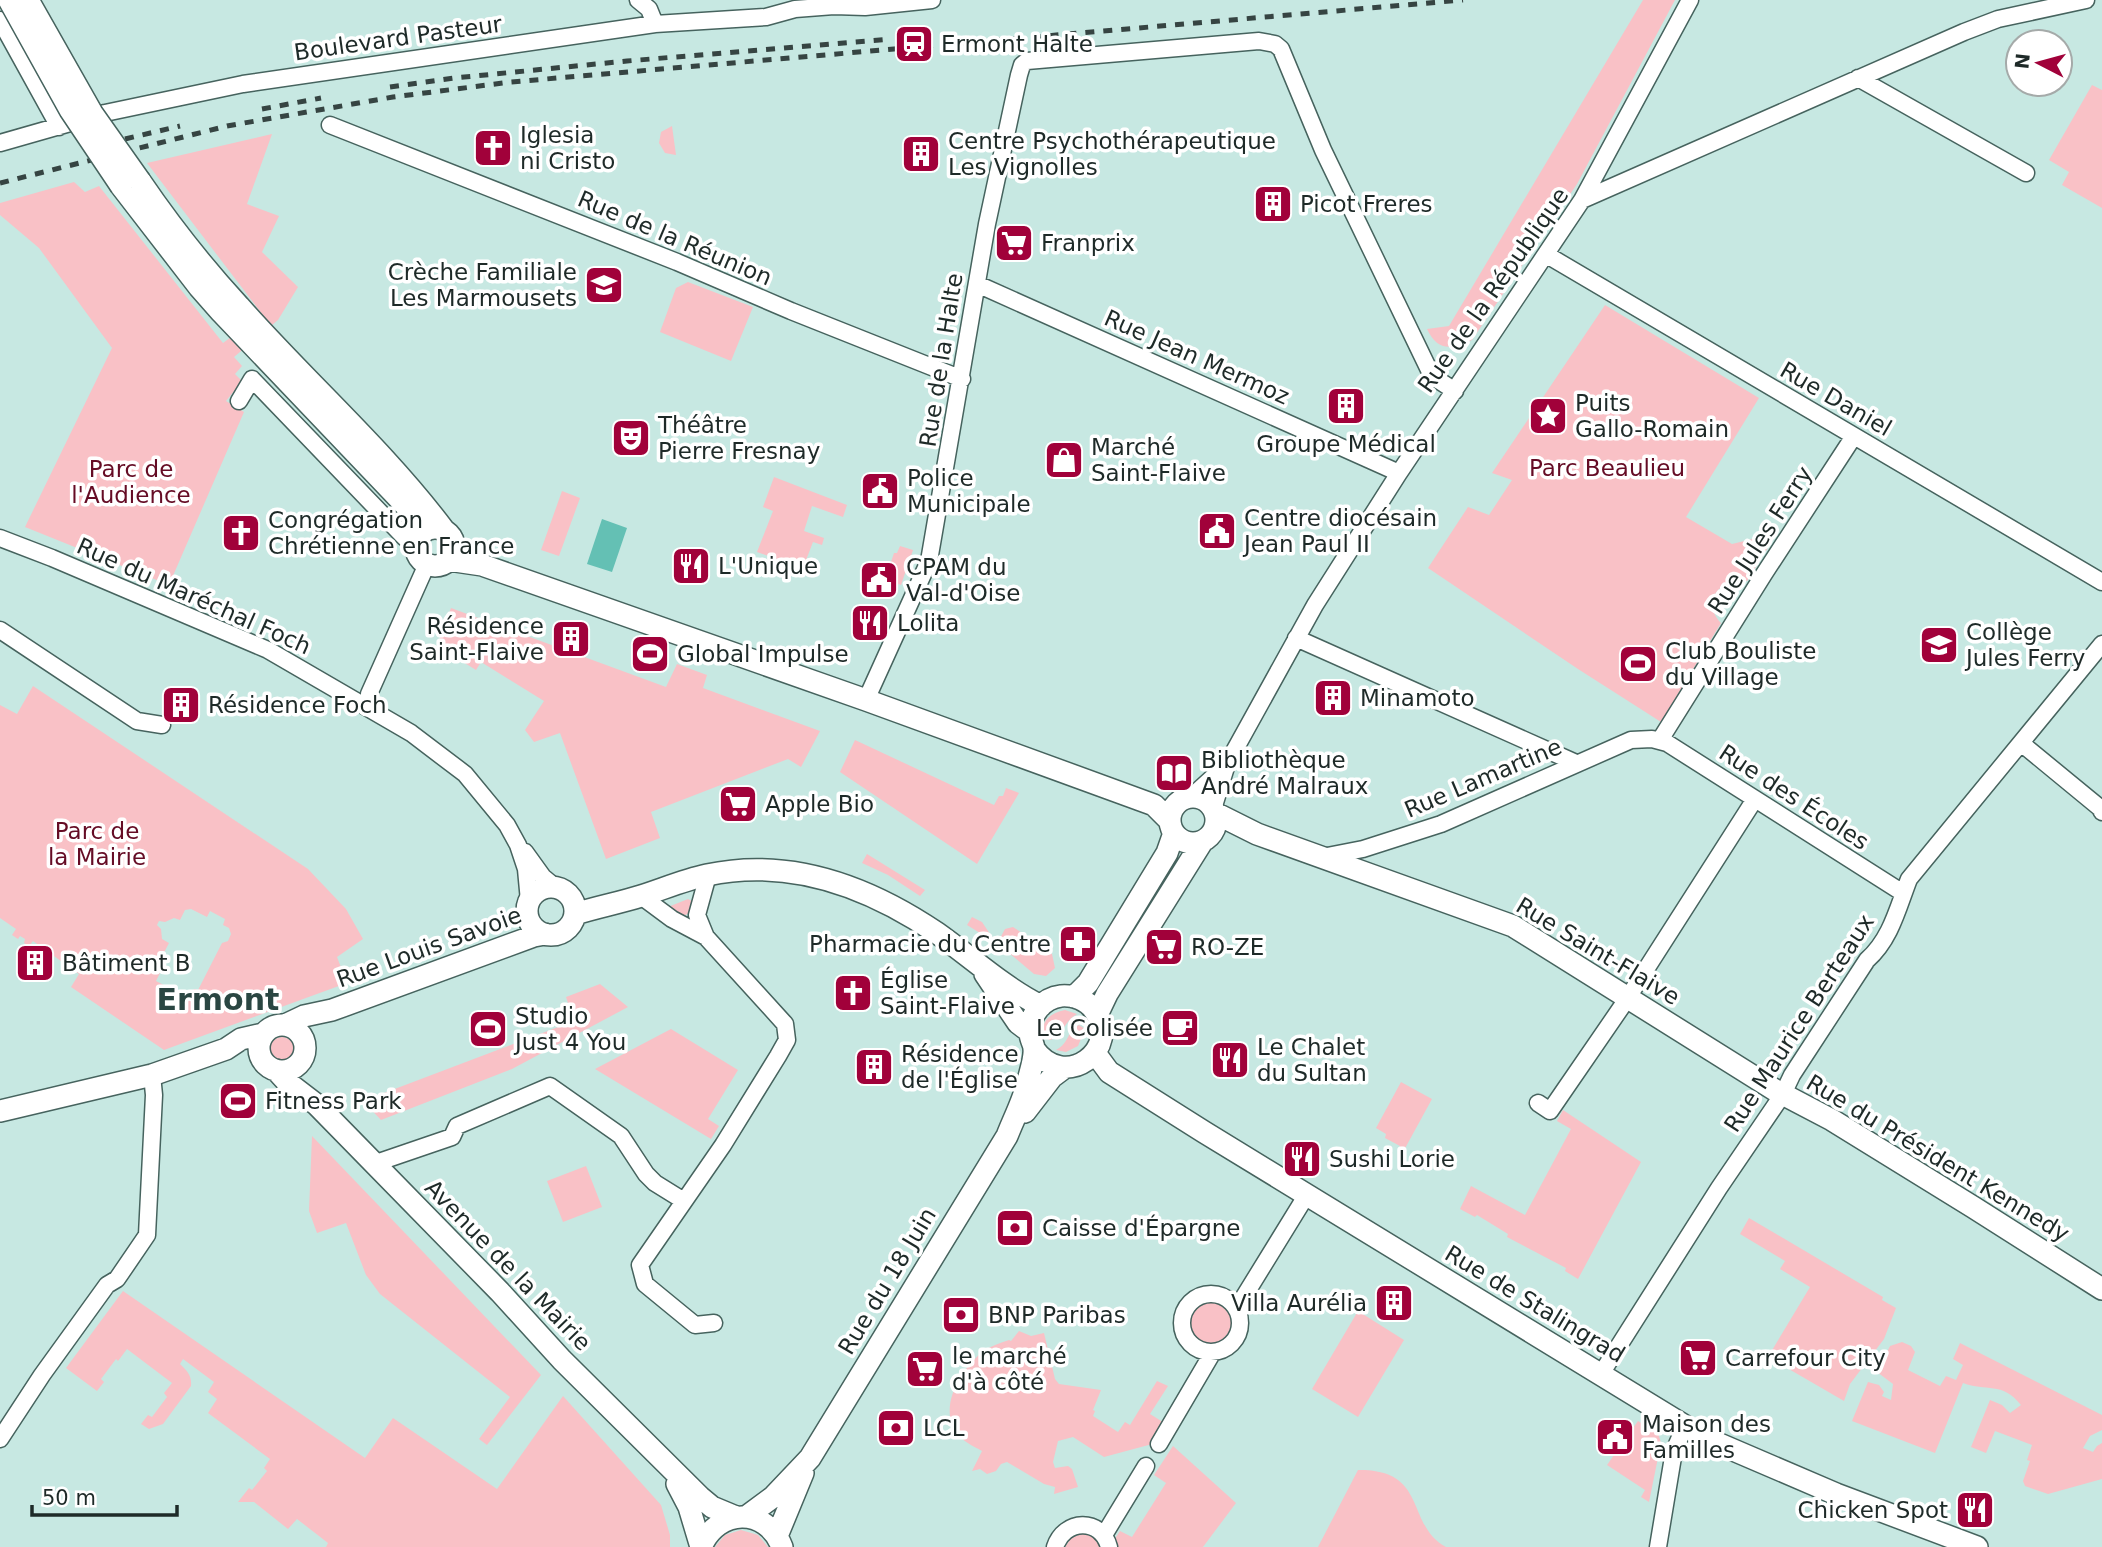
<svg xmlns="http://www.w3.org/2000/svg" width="2102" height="1547" viewBox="0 0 2102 1547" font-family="'DejaVu Sans',sans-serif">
<rect width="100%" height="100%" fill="#c7e8e2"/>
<!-- green -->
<path fill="#f9c1c6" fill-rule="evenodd" d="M1643 0H1675L1577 184 1472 340C1451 349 1438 352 1427 329L1449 326Z
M2092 85 2102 90V208L2062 185 2069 172 2049 160Z
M672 126 676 155 665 153 659 143 661 132Z
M272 134 247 204 279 216 262 252 298 287 278 320 234 357 242 366 235 374 242 381 226 401 244 412 169 585 25 527 112 348 39 248 0 215V203L74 182 85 192 99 186 223 343 262 314 147 163Z
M688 282 753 307 731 361 660 332 676 288Z
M1605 305 1759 398 1686 517 1732 544 1777 533 1747 581C1720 578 1700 601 1721 623L1661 722 1578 669 1428 568 1468 507 1489 515 1512 480 1492 473Z
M774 477 847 505 843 517 812 506 804 531 824 538 822 545 813 542 803 568 757 552 773 511 763 507Z
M562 491 580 498 559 556 541 550Z
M900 546 913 550 901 585 888 580 894 563 891 562 894 553H897Z
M451 608 666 687 677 664 707 675 703 688 820 731 801 767 788 759 651 812 660 838 606 859 560 733 534 742 525 730 544 701 481 662 476 670 437 646Z
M33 686 308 869 346 909 363 939 337 957 347 983 164 1050 71 987 79 974 33 941 29 946 24 943 25 939 20 936 18 939 12 935 16 929 0 918V705L17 714ZM191 909 207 917 210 911 225 919 223 925 229 928 231 934 228 941 222 943 198 990 194 989 189 998 156 981 161 971 156 968 169 943 162 939 161 929 157 925 159 921 165 922 174 918 180 920 185 910Z
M855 740 994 805 999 796H1003L1006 788 1019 793 977 864 840 772Z
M867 854 925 890 920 896 888 875 862 863Z
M1168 863 1174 874 1105 987 1096 982Z
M688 899 692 901 689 913C681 919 675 912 668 907Z
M972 917 982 922 990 934 988 938 967 925Z
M1013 927 1022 933 1023 940H1036L1052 954 1055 968 1046 976 1034 974 1002 947 999 940 1005 929Z
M600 984 628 1007 512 1069 381 1120 363 1101 574 1021 566 997Z
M1065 1010 1077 1014C1063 1022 1063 1036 1050 1040L1043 1036C1041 1021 1050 1013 1065 1010Z
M1079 1025 1085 1029 1078 1046 1066 1052 1056 1050C1070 1043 1067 1030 1079 1025Z
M671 1029 738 1070 708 1119 719 1126 711 1139 595 1069Z
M270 1049a12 12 0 1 1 24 0a12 12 0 1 1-24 0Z
M1401 1082 1432 1099 1403 1152 1399 1150 1400 1146 1385 1138 1386 1134 1376 1128Z
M1563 1110 1641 1162 1578 1279 1565 1271 1566 1268 1507 1237 1508 1234 1477 1215 1475 1217 1460 1209 1471 1186 1525 1215 1571 1129 1557 1121Z
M312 1136 541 1375 487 1445 479 1439 510 1397 380 1294 366 1275 346 1223 317 1233 309 1211Z
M586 1166 602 1207 563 1222 547 1181Z
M1749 1218 1883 1297 1882 1300 1896 1308 1884 1339 1850 1384 1844 1401 1768 1357 1810 1287 1780 1269 1785 1261 1740 1234Z
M123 1291 365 1458 393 1418 497 1489 563 1396 661 1505 670 1535V1547H326L328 1543 297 1519 288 1529 254 1502H238L249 1488 252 1490 267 1471 264 1468 270 1459 208 1413 217 1399 208 1392 214 1382 183 1359 180 1364C187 1371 192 1375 191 1386L163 1424 149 1429 141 1424 148 1415 152 1417 167 1397 164 1393 172 1383 127 1349 118 1361 116 1359 101 1379 104 1382 97 1391 66 1368Z
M1187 1323a23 23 0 1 1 46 0a23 23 0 1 1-46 0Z
M1358 1311 1404 1340 1358 1417 1312 1389Z
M1019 1331 1031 1336 1044 1333 1055 1379 1059 1384 1101 1390 1093 1410 1095 1411 1093 1416 1118 1432 1125 1422 1130 1425 1157 1381 1168 1386 1150 1414 1166 1424 1156 1443 1104 1457 1073 1437 1058 1441 1053 1462 1055 1468 1068 1466 1072 1469 1078 1487 1054 1494 1055 1487 1044 1484 1007 1462 1001 1464 996 1471 987 1474 980 1469 972 1471 982 1451C973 1446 962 1441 956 1432 938 1406 962 1367 984 1351 991 1346 1000 1343 1009 1340L1011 1341Z
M1902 1342 1911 1346 1915 1352 1908 1370 1940 1386 1946 1376 1956 1380 1963 1365 1953 1359 1960 1343 2102 1415V1430L2090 1436 2083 1448 2093 1452 2097 1446 2102 1443V1479L2048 1494 2025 1486 2023 1481 2030 1461 2027 1460 2032 1445 1995 1431 1986 1453 1971 1447 1990 1400 2002 1405 2010 1413 2021 1405C2002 1381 1986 1392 1963 1383L1935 1453 1852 1421 1868 1382 1879 1385 1884 1392 1882 1396 1891 1400 1893 1384 1877 1372 1890 1346Z
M1638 1421 1658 1433 1661 1443 1649 1502 1641 1497 1645 1490 1607 1465Z
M1173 1446 1236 1503 1203 1547H1116L1114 1540 1120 1531 1132 1537 1166 1483 1154 1475Z
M1358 1470C1429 1469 1405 1525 1446 1547H1318Z
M741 1530 758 1535 768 1547H715L725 1535Z
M1083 1533 1095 1537 1102 1547H1065L1071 1538Z"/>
<!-- water -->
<path fill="#64c0b4" d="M602 519 627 528 612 572 587 564Z"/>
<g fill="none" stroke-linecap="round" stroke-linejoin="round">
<!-- street casing -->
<g stroke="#46635e" stroke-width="19">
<path id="street" d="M638 0 649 9 655 24
M0 20 59 127
M1858 78 2026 173
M330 125 677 262 791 311 962 379
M0 143 105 113 243 84 655 24 766 17 795 9 834 6 865 7 932 0
M1582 200 1690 0
M1547 255 2102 582
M977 284 1399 473
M239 401 252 379 404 537 416 545
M0 538 52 558 268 650 411 733 465 774 507 825 518 845 526 869 529 901
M0 630 137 721 162 725
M1296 638 1576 763
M866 700 929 561 987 224 1019 75 1022 65 1027 61 1259 41 1275 44 1281 49 1323 150 1432 376 1455 391
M370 707 369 694 427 564
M1660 740 1764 574 1854 436
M2021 743 2100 808 2102 812
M1190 798 1223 768
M1213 809 1227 764 1315 605 1399 473 1582 200 1964 32 1998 19 2086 0
M525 852 543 877 555 887
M1322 857 1363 849 1441 824 1631 740 1652 739 1667 743 1903 893
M641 896 672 919 706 937 785 1024 787 1040 778 1056 723 1145 640 1265 645 1284 695 1325 714 1323
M706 937 697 915 708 875
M1538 1103 1550 1111 1627 999 1755 799
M373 1164 452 1137 457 1126 550 1086 621 1136 646 1174 655 1183 684 1201
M1182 1323a29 29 0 1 1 58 0a29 29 0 1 1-58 0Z
M1237 1308 1306 1196
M1601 1374 1719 1188 1783 1094 1792 1075 1867 960C1891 939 1898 907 1909 879L2102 644
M0 1439 42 1375 107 1285 117 1279 147 1235 154 1095 152 1075
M1159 1444 1213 1352
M1104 1535 1146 1466
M1055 1547C1064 1519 1101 1517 1109 1547
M1658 1547 1674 1451 1685 1426"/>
</g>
<!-- secondary casing -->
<g stroke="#46635e" stroke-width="24">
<path id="secondary" d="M140 181C170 225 203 267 239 306 306 382 383 449 444 530
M121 186 199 287 221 312 406 506 415 519 420 535
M416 547a19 19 0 1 1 38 0a19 19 0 1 1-38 0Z
M448 560 482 565 866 700 1154 805 1170 821
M1170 820a23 23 0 1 1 46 0a23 23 0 1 1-46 0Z
M1215 813 1257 834 1513 926 1775 1090 1832 1120 1973 1207 2102 1289
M527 911a24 24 0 1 1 48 0a24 24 0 1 1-48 0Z
M575 914C597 907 619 903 641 896 663 889 684 880 707 875 790 857 869 887 937 933 971 957 1003 987 1041 1006
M985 974 1018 1023 1030 1032
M1074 997 1088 983 1167 853 1174 833
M1097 1015 1107 994 1202 842
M285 1025 304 1016 332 1010 534 936 545 934
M259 1048a23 23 0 1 1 46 0a23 23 0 1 1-46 0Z
M1095 1053 1109 1072 1204 1132 1703 1437 1836 1494 1977 1547
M276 1070 287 1082 317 1105 500 1292 562 1360 700 1497 712 1507 736 1517
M0 1111 152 1075 226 1049 241 1039 263 1034
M1025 1112 1052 1077 1064 1068
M677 1484 689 1507 701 1547
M746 1517 773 1497 810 1458 1007 1136C1014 1118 1024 1099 1028 1081 1030 1072 1035 1058 1034 1049 1034 1044 1030 1039 1030 1033 1029 1015 1043 998 1061 996 1074 995 1087 1000 1094 1010 1123 1048 1065 1093 1034 1049
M777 1536 803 1473
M701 1547C718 1508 766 1506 782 1547"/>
</g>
<!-- street -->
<use href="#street" stroke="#fff" stroke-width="16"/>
<!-- secondary -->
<use href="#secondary" stroke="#fff" stroke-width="21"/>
<!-- rail -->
<path stroke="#364442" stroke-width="5" stroke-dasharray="9 9" stroke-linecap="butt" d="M390 87 454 78 627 61 891 39
M262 109 321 98
M125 139 180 126
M0 183 227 126 393 97 511 82 1463 0"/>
<!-- secondary-bridge casing -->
<g stroke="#46635e" stroke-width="24" stroke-linecap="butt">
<path id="secondary-bridge" d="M9 0 70 110 121 186
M28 0 92 113 140 181"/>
</g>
<!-- secondary-bridge -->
<use href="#secondary-bridge" stroke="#fff" stroke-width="21"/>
</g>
<!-- icons -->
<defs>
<g id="station-square" transform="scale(2.0125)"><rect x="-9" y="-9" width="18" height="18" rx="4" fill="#a1013a" stroke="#fff"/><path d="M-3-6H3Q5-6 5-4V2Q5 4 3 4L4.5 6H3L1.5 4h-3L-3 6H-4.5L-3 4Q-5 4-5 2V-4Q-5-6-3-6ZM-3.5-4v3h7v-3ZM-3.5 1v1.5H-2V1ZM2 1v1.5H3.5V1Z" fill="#fff"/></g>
<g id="church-square" transform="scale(2.0125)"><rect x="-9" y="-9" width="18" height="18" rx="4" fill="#a1013a" stroke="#fff"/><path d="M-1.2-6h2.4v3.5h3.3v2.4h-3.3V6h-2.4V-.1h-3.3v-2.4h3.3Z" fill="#fff"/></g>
<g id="building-square" transform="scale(2.0125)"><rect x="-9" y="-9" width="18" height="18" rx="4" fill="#a1013a" stroke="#fff"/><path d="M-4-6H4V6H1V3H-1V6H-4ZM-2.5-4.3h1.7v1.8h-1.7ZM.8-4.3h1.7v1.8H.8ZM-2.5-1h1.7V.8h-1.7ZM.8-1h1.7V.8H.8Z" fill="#fff"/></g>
<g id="supermarket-square" transform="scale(2.0125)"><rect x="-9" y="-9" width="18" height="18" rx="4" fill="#a1013a" stroke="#fff"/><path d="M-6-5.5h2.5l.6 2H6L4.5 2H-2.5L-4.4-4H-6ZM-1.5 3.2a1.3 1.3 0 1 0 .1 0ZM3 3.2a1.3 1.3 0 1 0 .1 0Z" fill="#fff"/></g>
<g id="school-square" transform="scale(2.0125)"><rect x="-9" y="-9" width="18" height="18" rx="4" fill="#a1013a" stroke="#fff"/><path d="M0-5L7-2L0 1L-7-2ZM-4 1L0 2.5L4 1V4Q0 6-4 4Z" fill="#fff"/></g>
<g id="sight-square" transform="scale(2.0125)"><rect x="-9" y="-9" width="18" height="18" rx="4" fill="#a1013a" stroke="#fff"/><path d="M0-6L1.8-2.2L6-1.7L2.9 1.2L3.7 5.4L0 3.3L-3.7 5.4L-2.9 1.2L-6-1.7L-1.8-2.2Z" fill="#fff"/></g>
<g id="theatre-square" transform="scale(2.0125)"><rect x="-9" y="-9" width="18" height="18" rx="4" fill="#a1013a" stroke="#fff"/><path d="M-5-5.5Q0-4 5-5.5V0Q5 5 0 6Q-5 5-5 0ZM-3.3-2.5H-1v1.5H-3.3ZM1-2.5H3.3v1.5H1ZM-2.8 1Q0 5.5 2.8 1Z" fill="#fff"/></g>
<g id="shop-square" transform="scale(2.0125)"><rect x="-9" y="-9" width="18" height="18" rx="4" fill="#a1013a" stroke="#fff"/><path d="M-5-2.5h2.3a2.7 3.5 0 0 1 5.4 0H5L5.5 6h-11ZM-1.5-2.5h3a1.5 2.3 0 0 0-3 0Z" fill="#fff"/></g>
<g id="civic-square" transform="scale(2.0125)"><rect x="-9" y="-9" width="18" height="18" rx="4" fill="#a1013a" stroke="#fff"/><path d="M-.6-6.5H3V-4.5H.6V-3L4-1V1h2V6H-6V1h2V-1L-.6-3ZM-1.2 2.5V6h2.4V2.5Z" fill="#fff"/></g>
<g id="restaurant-square" transform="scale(2.0125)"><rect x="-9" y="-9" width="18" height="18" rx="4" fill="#a1013a" stroke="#fff"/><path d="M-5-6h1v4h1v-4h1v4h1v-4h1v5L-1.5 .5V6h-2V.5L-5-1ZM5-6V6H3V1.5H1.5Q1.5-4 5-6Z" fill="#fff"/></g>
<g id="stadium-square" transform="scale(2.0125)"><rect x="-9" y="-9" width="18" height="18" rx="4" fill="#a1013a" stroke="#fff"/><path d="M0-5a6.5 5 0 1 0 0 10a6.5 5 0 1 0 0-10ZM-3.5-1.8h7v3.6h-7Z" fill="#fff"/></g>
<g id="library-square" transform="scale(2.0125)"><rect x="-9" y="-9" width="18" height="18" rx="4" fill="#a1013a" stroke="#fff"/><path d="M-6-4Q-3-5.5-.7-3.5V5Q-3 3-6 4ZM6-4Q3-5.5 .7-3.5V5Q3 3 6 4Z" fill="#fff"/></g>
<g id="pharmacy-square" transform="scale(2.0125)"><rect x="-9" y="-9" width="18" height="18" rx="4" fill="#a1013a" stroke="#fff"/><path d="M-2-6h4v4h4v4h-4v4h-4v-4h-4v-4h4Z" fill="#fff"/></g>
<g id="cafe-square" transform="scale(2.0125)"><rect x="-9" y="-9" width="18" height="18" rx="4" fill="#a1013a" stroke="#fff"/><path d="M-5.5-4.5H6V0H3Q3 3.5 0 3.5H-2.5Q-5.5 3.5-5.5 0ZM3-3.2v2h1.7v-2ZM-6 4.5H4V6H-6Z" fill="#fff"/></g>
<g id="bank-square" transform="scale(2.0125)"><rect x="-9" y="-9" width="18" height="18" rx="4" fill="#a1013a" stroke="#fff"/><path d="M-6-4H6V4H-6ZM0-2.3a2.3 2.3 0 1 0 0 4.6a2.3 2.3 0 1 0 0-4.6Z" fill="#fff"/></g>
</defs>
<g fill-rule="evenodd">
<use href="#station-square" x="914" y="44"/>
<use href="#church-square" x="493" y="148"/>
<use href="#building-square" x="921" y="154"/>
<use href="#building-square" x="1273" y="204"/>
<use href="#supermarket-square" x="1014" y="243"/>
<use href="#school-square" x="604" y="285"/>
<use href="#building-square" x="1346" y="406"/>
<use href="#sight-square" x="1548" y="416"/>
<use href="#theatre-square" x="631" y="438"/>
<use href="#shop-square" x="1064" y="460"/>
<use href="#civic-square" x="880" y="491"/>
<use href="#civic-square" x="1217" y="531"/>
<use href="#church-square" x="241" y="533"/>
<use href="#restaurant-square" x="691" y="566"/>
<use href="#civic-square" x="879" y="580"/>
<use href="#restaurant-square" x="870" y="623"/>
<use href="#building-square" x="571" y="639"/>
<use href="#school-square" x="1939" y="645"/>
<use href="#stadium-square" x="650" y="654"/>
<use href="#stadium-square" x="1638" y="664"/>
<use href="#building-square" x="1333" y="698"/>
<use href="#building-square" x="181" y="705"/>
<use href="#library-square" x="1174" y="773"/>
<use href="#supermarket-square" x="738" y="804"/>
<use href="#pharmacy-square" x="1078" y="944"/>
<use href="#supermarket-square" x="1164" y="947"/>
<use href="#building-square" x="35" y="963"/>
<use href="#church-square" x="853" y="993"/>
<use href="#cafe-square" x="1180" y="1028"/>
<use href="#stadium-square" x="488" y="1029"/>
<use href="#restaurant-square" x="1230" y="1060"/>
<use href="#building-square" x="874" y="1067"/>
<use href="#stadium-square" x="238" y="1101"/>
<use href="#restaurant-square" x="1302" y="1159"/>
<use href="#bank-square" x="1015" y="1228"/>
<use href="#building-square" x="1394" y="1303"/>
<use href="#bank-square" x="961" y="1315"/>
<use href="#supermarket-square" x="1698" y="1358"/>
<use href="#supermarket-square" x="925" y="1369"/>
<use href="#bank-square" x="896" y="1428"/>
<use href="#civic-square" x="1615" y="1437"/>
<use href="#restaurant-square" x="1975" y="1510"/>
</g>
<g text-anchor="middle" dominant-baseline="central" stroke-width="7" stroke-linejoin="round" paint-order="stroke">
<!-- street labels -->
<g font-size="23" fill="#1e2a28" stroke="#fff">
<text transform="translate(398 38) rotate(-8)">Boulevard Pasteur</text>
<text transform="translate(675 238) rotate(23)">Rue de la Réunion</text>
<text transform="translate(1493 290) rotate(-55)">Rue de la République</text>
<text transform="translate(1197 357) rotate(24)">Rue Jean Mermoz</text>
<text transform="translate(941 360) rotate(-81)">Rue de la Halte</text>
<text transform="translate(1836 399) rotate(30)">Rue Daniel</text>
<text transform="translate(1760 540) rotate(-57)">Rue Jules Ferry</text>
<text transform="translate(194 596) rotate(24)">Rue du Maréchal Foch</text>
<text transform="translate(1483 778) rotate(-23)">Rue Lamartine</text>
<text transform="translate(1794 797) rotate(33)">Rue des Écoles</text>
<text transform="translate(429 947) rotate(-20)">Rue Louis Savoie</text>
<text transform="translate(1598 951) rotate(31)">Rue Saint-Flaive</text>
<text transform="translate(1799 1023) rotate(-57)">Rue Maurice Berteaux</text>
<text transform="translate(1938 1158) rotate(31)">Rue du Président Kennedy</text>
<text transform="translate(508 1265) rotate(46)">Avenue de la Mairie</text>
<text transform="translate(887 1281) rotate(-59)">Rue du 18 Juin</text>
<text transform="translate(1535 1304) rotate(31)">Rue de Stalingrad</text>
</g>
<!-- poi labels -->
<g font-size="23" fill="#1e2a28" stroke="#fff" text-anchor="start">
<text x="941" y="44">Ermont Halte</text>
<text x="520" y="135">Iglesia<tspan x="520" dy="26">ni Cristo</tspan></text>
<text x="948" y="141">Centre Psychothérapeutique<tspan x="948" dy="26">Les Vignolles</tspan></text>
<text x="1300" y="204">Picot Freres</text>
<text x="1041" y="243">Franprix</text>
<text x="577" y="272" text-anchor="end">Crèche Familiale<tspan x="577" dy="26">Les Marmousets</tspan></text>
<text x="1575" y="403">Puits<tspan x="1575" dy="26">Gallo-Romain</tspan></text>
<text x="658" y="425">Théâtre<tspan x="658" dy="26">Pierre Fresnay</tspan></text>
<text x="1346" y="444" text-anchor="middle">Groupe Médical</text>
<text x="1091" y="447">Marché<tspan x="1091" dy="26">Saint-Flaive</tspan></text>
<text x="907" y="478">Police<tspan x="907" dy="26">Municipale</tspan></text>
<text x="1244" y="518">Centre diocésain<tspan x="1244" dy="26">Jean Paul II</tspan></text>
<text x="268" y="520">Congrégation<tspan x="268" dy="26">Chrétienne en France</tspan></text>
<text x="718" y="566">L'Unique</text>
<text x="906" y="567">CPAM du<tspan x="906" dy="26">Val-d'Oise</tspan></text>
<text x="897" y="623">Lolita</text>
<text x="544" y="626" text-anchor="end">Résidence<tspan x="544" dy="26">Saint-Flaive</tspan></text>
<text x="1966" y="632">Collège<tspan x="1966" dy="26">Jules Ferry</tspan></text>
<text x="1665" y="651">Club Bouliste<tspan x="1665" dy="26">du Village</tspan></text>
<text x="677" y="654">Global Impulse</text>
<text x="1360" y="698">Minamoto</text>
<text x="208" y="705">Résidence Foch</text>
<text x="1201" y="760">Bibliothèque<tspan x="1201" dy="26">André Malraux</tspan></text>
<text x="765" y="804">Apple Bio</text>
<text x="1051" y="944" text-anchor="end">Pharmacie du Centre</text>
<text x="1191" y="947">RO-ZE</text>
<text x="62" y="963">Bâtiment B</text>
<text x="880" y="980">Église<tspan x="880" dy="26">Saint-Flaive</tspan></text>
<text x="515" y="1016">Studio<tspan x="515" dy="26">Just 4 You</tspan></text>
<text x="1153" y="1028" text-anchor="end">Le Colisée</text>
<text x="1257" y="1047">Le Chalet<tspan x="1257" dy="26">du Sultan</tspan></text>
<text x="901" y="1054">Résidence<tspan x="901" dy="26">de l'Église</tspan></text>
<text x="265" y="1101">Fitness Park</text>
<text x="1329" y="1159">Sushi Lorie</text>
<text x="1042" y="1228">Caisse d'Épargne</text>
<text x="1367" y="1303" text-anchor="end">Villa Aurélia</text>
<text x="988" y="1315">BNP Paribas</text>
<text x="952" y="1356">le marché<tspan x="952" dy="26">d'à côté</tspan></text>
<text x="1725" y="1358">Carrefour City</text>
<text x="1642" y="1424">Maison des<tspan x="1642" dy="26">Familles</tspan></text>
<text x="923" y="1428">LCL</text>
<text x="1948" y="1510" text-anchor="end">Chicken Spot</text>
</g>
<!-- park labels -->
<g font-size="23" fill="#650c25" stroke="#fff">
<text x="1607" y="468">Parc Beaulieu</text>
<text x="131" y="469">Parc de<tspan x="131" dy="26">l'Audience</tspan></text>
<text x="97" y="831">Parc de<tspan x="97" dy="26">la Mairie</tspan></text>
</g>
<!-- district labels -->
<g font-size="30" font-weight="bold" fill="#2a4642" stroke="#fff">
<text x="218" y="999">Ermont</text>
</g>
</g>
<!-- north arrow -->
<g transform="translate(2039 63) rotate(276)"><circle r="33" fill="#ffffff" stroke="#a5aaa9" stroke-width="2"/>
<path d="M0-5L12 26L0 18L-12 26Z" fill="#a1013a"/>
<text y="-10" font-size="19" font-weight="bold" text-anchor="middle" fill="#1e2a28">N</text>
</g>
<!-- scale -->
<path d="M32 1505v10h145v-10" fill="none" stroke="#1e2a28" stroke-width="3.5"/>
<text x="42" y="1505" font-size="21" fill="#1e2a28" stroke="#ffffff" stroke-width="5" paint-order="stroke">50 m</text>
</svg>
